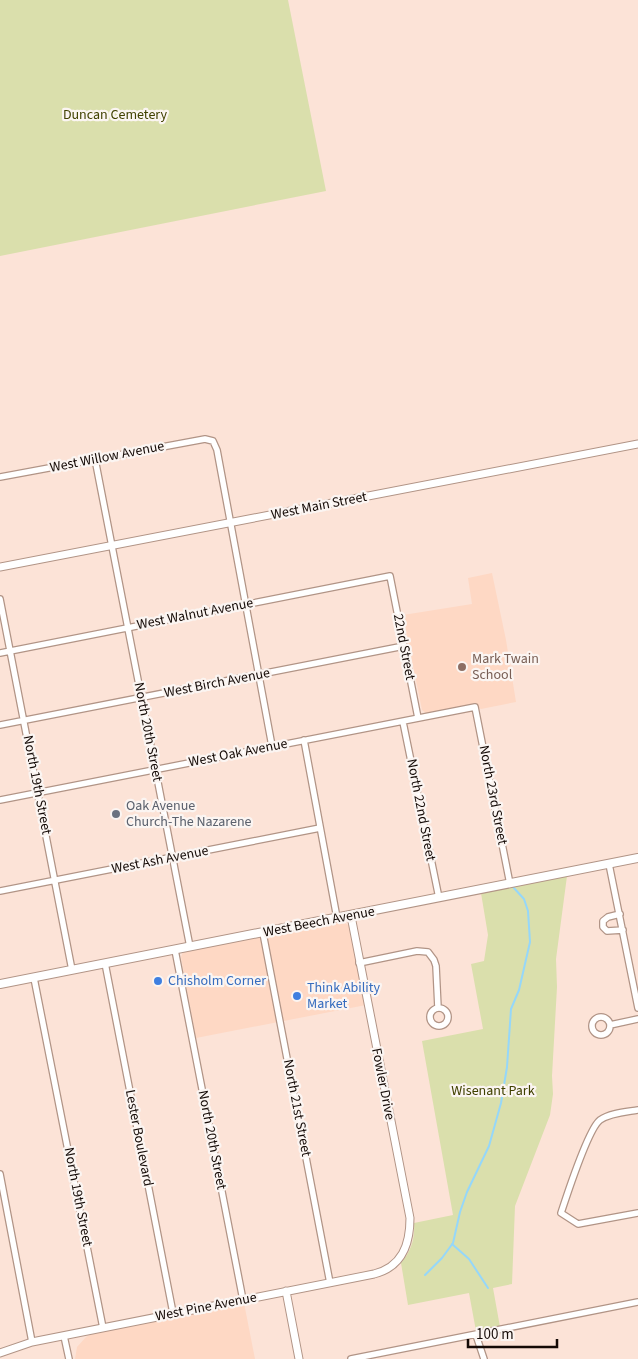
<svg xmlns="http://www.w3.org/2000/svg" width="638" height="1359" viewBox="0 0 638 1359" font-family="'Source Sans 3',sans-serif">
<rect width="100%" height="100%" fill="#fce3d7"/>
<!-- built -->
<path fill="#fed8c4" d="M492 573 506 640 516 702 481 709 473 704 426 713 422 710 403 615 472 604 468 578Z
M343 922 350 926 366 1005 196 1038 181 957 183 952Z
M244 1303 255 1359H75L77 1347 86 1337 92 1334Z"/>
<!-- green -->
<path fill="#dadfac" d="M0 0H288L326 191 0 256Z
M567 876 556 959 557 987 552 1076 553 1094 550 1115 515 1206 512 1284 493 1288 500 1327 476 1331 469 1293 408 1305 401 1263C411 1251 415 1239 414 1223L453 1215 422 1041 483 1029 471 964 484 961 488 935 481 893Z"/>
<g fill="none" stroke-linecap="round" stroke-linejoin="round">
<!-- stream -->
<path stroke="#95d7fa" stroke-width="2" d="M452 1244 469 1259 488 1288
M425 1275 442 1258 453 1243 460 1212 467 1192 489 1146 501 1103 507 1067 511 1009 519 990 530 942 528 911 524 899 513 887"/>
<!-- minor casing -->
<g stroke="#b19486" stroke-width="8">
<path id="minor" d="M95 459 190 947
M0 477 205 439 213 441 217 450 272 746
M0 599 72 970
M0 653 390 576 418 718
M403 722 439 898
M0 725 404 646
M304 740 337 918
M0 800 475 707 510 884
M609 864 638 1008
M0 891 320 828
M620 914 608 917 603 921V927L607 931 623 930
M263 933 330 1283
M175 950 243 1300
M105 963 173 1313
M359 963 417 951 428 952 434 960 436 966 438 1008
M34 978 103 1328
M430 1017a9 9 0 1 1 18 0a9 9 0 1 1-18 0Z
M592 1026a9 9 0 1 1 18 0a9 9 0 1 1-18 0Z
M610 1025 638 1019
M638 1110C626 1112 610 1113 600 1120 588 1129 567 1195 561 1213L578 1224 638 1213
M0 1174 32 1342
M476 1335 484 1359
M64 1336 69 1359
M351 1359 638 1302"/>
</g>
<!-- tertiary casing -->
<g stroke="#b19486" stroke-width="9">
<path id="tertiary" d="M0 567 638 444
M286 1291 299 1359
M0 1353 32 1342 374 1274C402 1267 410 1245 410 1218L351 916"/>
</g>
<!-- secondary casing -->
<g stroke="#b19486" stroke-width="10">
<path id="secondary" d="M0 984 638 858"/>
</g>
<!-- minor -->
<use href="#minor" stroke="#fff" stroke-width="5.5"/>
<!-- tertiary -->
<use href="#tertiary" stroke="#fff" stroke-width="7"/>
<!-- secondary -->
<use href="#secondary" stroke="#fff" stroke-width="8"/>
</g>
<!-- markers -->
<circle fill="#8d6e63" stroke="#fbf5f2" stroke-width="2" cx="462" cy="667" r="5"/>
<circle fill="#6b7280" stroke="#fbf5f2" stroke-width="2" cx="116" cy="814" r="5"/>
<g fill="#3f7fe0" stroke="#fbf5f2" stroke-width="2">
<circle cx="158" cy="981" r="5"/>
<circle cx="297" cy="996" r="5"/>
</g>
<g text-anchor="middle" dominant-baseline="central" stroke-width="4.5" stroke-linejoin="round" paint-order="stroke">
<!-- park labels -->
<g font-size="14" fill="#404100" stroke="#fbf5f2">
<text x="115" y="115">Duncan Cemetery</text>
<text x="493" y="1091">Wisenant Park</text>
</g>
<!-- street labels -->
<g font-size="14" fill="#140a06" stroke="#fbf5f2">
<text transform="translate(107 457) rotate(-11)">West Willow Avenue</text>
<text transform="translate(319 506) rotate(-11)">West Main Street</text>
<text transform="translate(195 614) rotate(-11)">West Walnut Avenue</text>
<text transform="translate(404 647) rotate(79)">22nd Street</text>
<text transform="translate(217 683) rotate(-11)">West Birch Avenue</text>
<text transform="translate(148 732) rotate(79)">North 20th Street</text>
<text transform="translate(238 753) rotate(-11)">West Oak Avenue</text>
<text transform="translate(37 785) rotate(79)">North 19th Street</text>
<text transform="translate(493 795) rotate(79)">North 23rd Street</text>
<text transform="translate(421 810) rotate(79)">North 22nd Street</text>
<text transform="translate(160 860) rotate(-11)">West Ash Avenue</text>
<text transform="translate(319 922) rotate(-11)">West Beech Avenue</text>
<text transform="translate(383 1084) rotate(79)">Fowler Drive</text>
<text transform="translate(297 1108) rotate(79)">North 21st Street</text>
<text transform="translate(139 1138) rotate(79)">Lester Boulevard</text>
<text transform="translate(212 1140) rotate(79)">North 20th Street</text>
<text transform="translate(78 1197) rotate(79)">North 19th Street</text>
<text transform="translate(206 1307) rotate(-11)">West Pine Avenue</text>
</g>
<!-- education labels -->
<g font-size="14" fill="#785e54" stroke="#fbf5f2" text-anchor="start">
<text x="472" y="659">Mark Twain<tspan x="472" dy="16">School</tspan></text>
</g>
<!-- worship labels -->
<g font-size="14" fill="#5b616d" stroke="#fbf5f2" text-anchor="start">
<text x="126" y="806">Oak Avenue<tspan x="126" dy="16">Church-The Nazarene</tspan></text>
</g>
<!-- shop labels -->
<g font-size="14" fill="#366cbe" stroke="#fbf5f2" text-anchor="start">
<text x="168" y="981">Chisholm Corner</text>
<text x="307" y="988">Think Ability<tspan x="307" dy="16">Market</tspan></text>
</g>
</g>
<!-- scale -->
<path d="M468 1339v8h89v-8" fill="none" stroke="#140a06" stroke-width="2.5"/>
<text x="476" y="1339" font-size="15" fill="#140a06" stroke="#fbf5f2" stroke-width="4" paint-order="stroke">100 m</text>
</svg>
